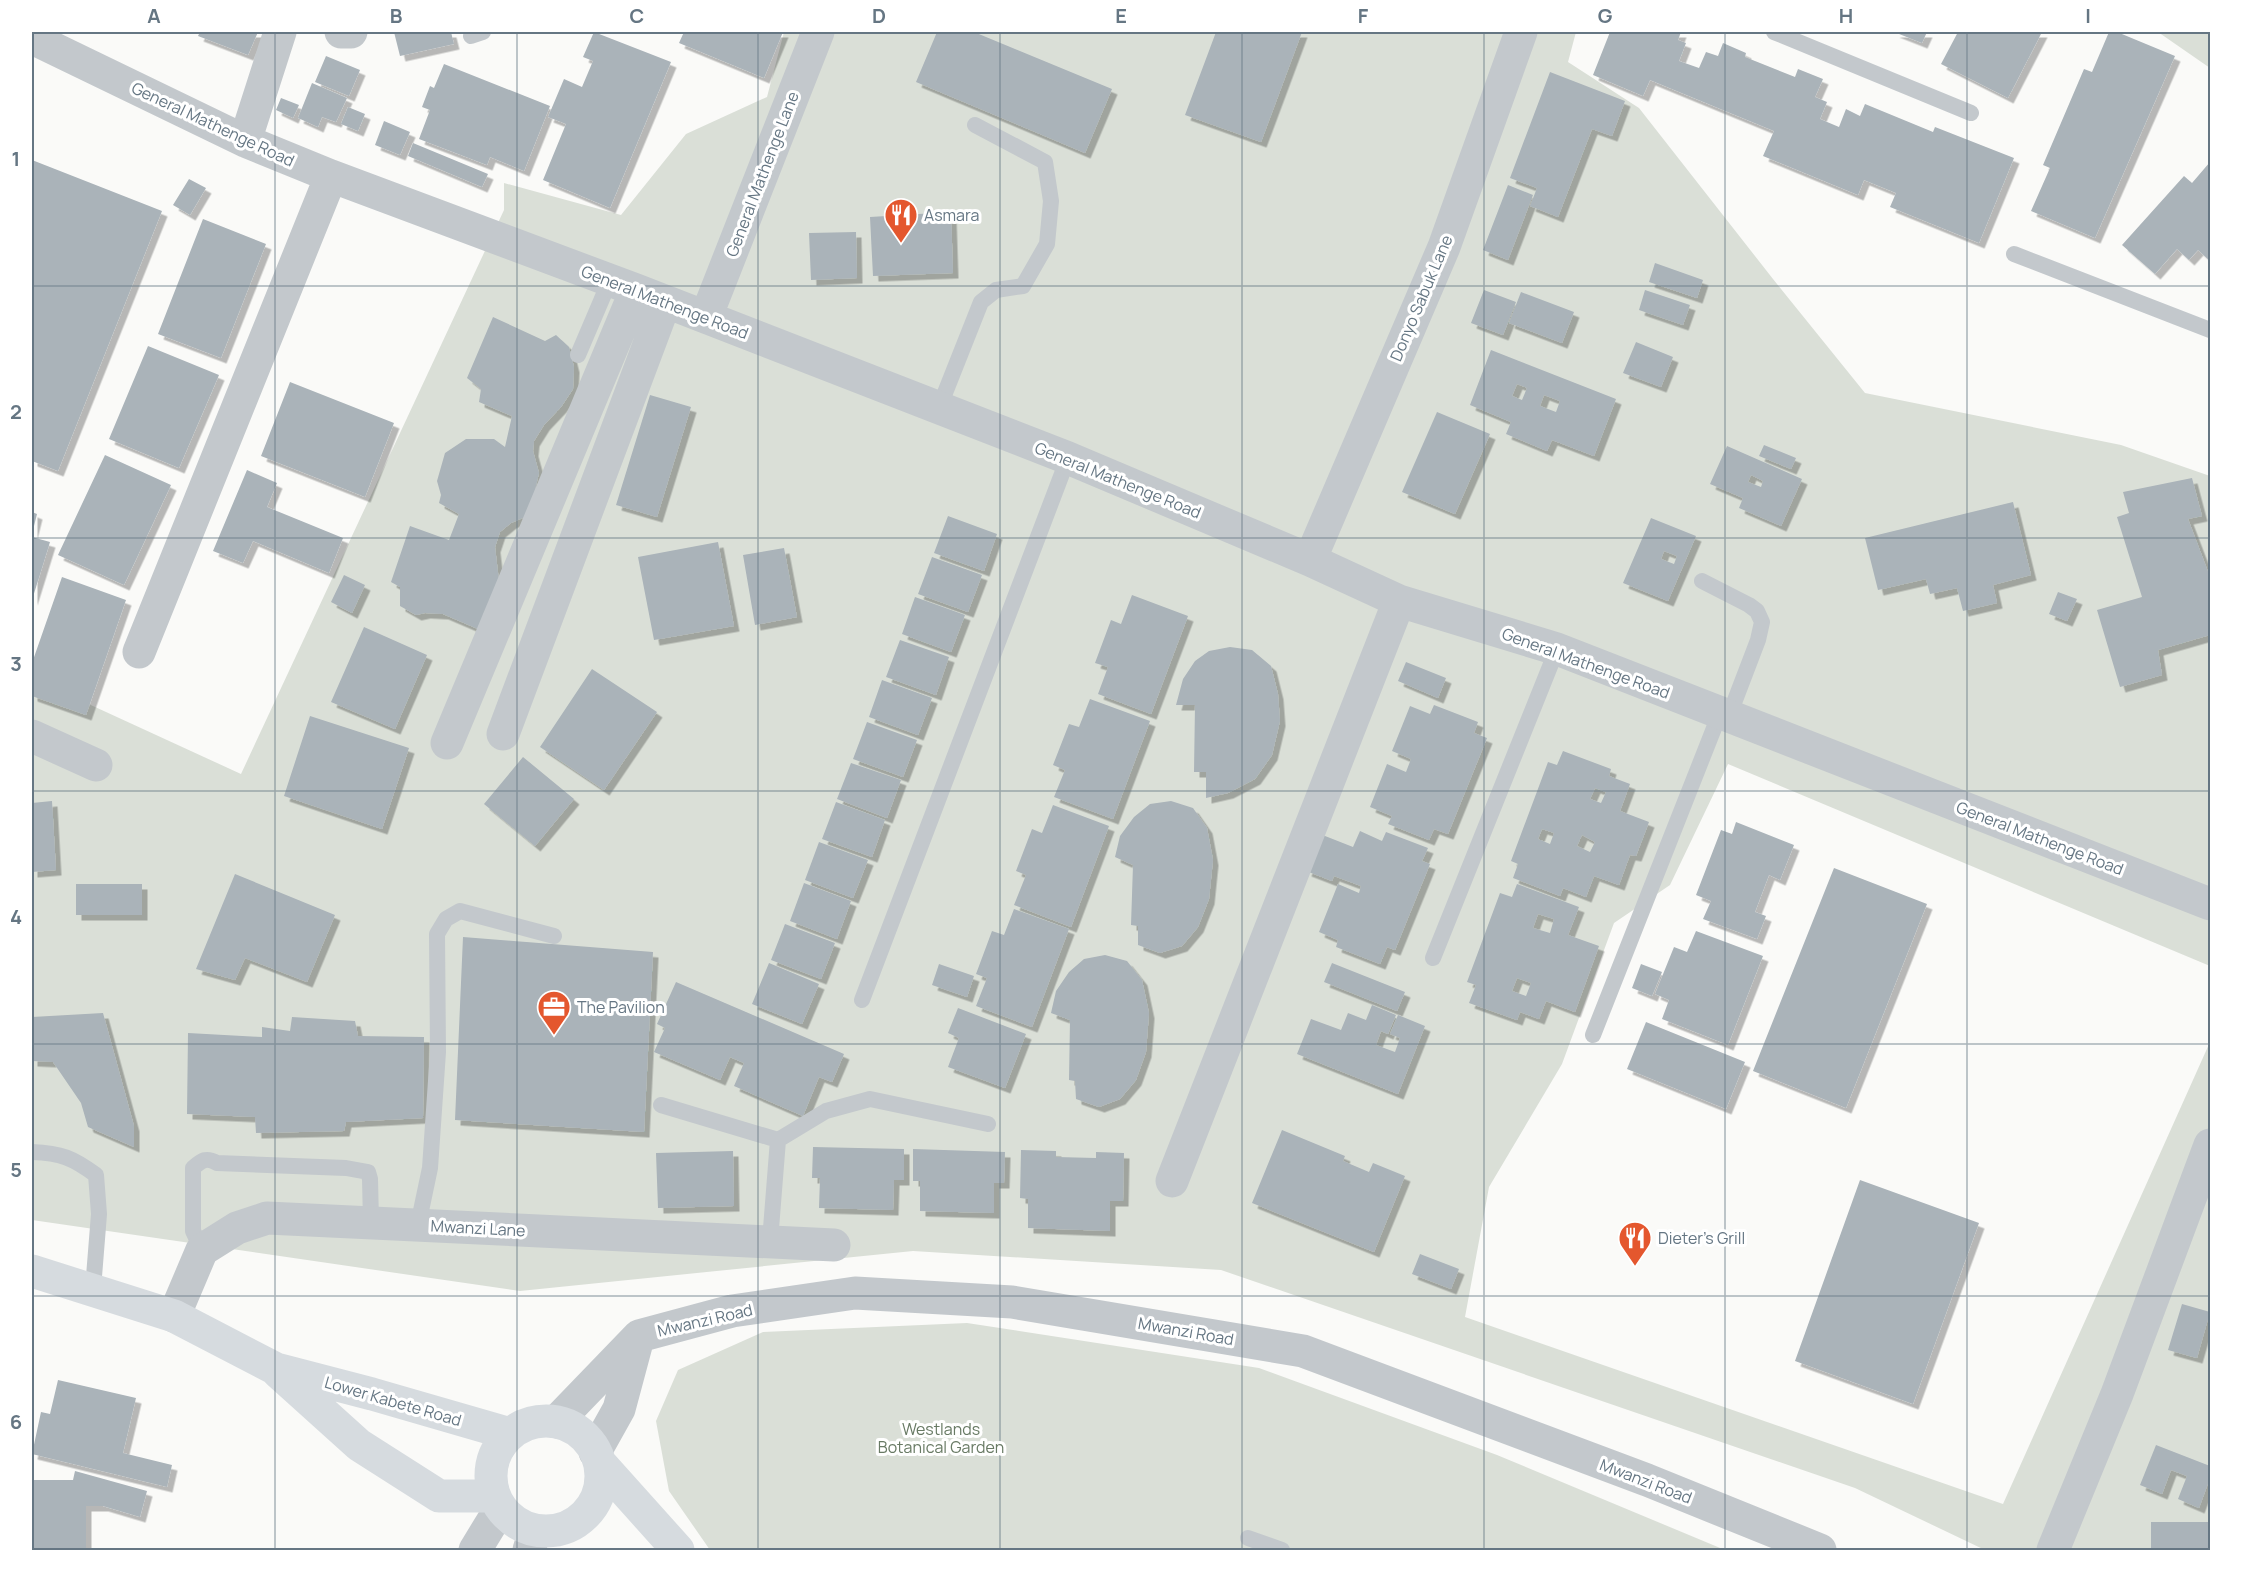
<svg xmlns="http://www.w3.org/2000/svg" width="2242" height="1582" viewBox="0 0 2242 1582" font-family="Manrope,sans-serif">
<defs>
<filter id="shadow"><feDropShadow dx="5.5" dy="5.5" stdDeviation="0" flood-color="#0004"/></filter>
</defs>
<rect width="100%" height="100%" fill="#fafaf8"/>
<!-- green -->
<path fill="#dadfd7" d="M784 32H1576L1568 62 1639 108 1773 279 1865 393 2121 445 2210 476V966L1728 764 1670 885 1614 923 1562 1064 1489 1187 1465 1317 2003 1504 2210 1042V1550H1985L1855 1488 1221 1270 913 1251 520 1291 32 1220V678L241 774 504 210V183L621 215 686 134 767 97Z
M2158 32H2210V68Z
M967 1323 1259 1368 1497 1455 1725 1550H710L669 1491 656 1421 678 1370 763 1332Z"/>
<!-- building -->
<path fill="#aab3b9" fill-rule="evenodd" filter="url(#shadow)" d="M200 32H258L248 55 198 36Z
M394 32H451L454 44 400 56Z
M594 32 671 62 610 208 543 180 566 124 548 117 564 79 582 87 593 61 583 57Z
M684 32H783L764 78 679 43Z
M937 32H974L1112 89 1085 153 916 82Z
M1216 32H1302L1261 142 1185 115Z
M1610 32H1681L1678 40 1686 43 1679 61 1699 68 1706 52 1718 56 1723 43 1746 53 1745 57 1795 77 1798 69 1823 79 1815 97 1827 102 1820 119 1839 127 1846 109 1860 116 1865 104 1933 132 1935 127 2014 158 1979 243 1890 207 1896 193 1864 180 1858 195 1763 156 1774 131 1650 80 1643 96 1593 75Z
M1894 32H1927L1922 43Z
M1958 32H2042L2008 98 1941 64Z
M2109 32H2117L2175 56 2095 238 2031 211 2050 168 2043 165 2084 69 2092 72Z
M326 56 360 70 349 96 315 82Z
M444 64 550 106 524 171 490 157 487 165 419 139 430 110 422 107 430 86 434 88Z
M1550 72 1625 101 1612 136 1592 129 1558 217 1530 206 1537 188 1510 178Z
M312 83 347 98 336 122 322 117 318 127 298 118Z
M281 98 299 105 293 118 276 110Z
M348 107 365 114 358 131 341 124Z
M384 121 410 132 400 155 375 145Z
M413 143 488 174 482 187 408 156Z
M32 160 162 211 58 471 32 461Z
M2210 162V261L2198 250 2189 260 2177 249 2155 274 2122 245 2184 176 2192 183Z
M189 179 206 188 190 215 173 205Z
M1508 185 1533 195 1508 260 1483 250Z
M951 212 953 273 873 276 870 217Z
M203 219 266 244 221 358 158 334Z
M856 232 857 278 811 280 809 233Z
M1655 263 1703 280 1697 298 1649 282Z
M1484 290 1516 302 1503 335 1471 323Z
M1645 290 1690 305 1683 325 1639 310Z
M1521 292 1574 312 1562 343 1509 323Z
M493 317 545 341 556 335 569 347 574 367 573 389 561 407 544 425 534 441 533 451 539 473 534 494 525 517 511 523 500 532 495 547 499 581 478 629 443 614 425 613 416 615 400 606V587L391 582 410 526 449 540 459 514 439 503 441 495 437 481 445 453 466 439H494L505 447 512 416 479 402 481 389 467 378Z
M1636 342 1673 357 1661 387 1623 373Z
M148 346 219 375 179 468 109 439Z
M1491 350 1616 399 1594 456 1552 440 1547 451 1506 434 1511 422 1470 405ZM1517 384 1527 388 1522 400 1512 396ZM1544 395 1560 401 1556 412 1540 406Z
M290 382 394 423 365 497 261 456Z
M650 395 691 407 657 517 616 505Z
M1437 412 1490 434 1455 514 1402 492Z
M1764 445 1796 458 1791 469 1759 456Z
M1727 446 1802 479 1781 526 1739 508 1743 498 1710 484ZM1751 475 1763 481 1761 487 1748 482Z
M105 455 171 485 124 585 58 555Z
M247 470 277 483 267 507 343 538 329 573 253 541 243 563 213 551Z
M2192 478 2202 516 2188 519 2210 577V635L2158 650 2162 675 2120 687 2097 610 2142 597 2117 517 2129 513 2123 492Z
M2013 502 2031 575 1993 585 1997 603 1963 611 1957 588 1930 594 1926 579 1878 590 1865 538Z
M32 512 37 514 32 534Z
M948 516 997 534 984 571 934 553Z
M1651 518 1696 536 1668 601 1623 583ZM1664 551 1677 556 1674 564 1661 559Z
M32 537 50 542 32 600Z
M718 542 734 626 654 640 638 557Z
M784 548 797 617 755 625 743 555Z
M932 557 982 575 968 612 918 594Z
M344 575 365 585 352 613 331 602Z
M62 577 126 600 86 715 32 696V663Z
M2058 592 2077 599 2067 621 2049 614Z
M1132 595 1188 616 1151 714 1098 694 1108 667 1095 663 1111 620 1121 624Z
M915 597 965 615 951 652 902 634Z
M364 627 427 655 395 729 331 702Z
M900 640 949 657 936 695 886 677Z
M1230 647 1252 650 1271 666 1278 694 1280 721 1272 755 1255 779 1228 793 1206 798V772H1194L1195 705H1176L1183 679 1195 661 1209 651Z
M1406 662 1446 678 1438 698 1398 681Z
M592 669 657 712 604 790 540 747Z
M882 680 932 698 918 735 869 717Z
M1090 699 1150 721 1113 819 1054 797 1065 770 1053 765 1069 724 1079 727Z
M1434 705 1478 722 1474 733 1487 738 1448 834 1434 829 1429 840 1388 824 1392 816 1370 807 1387 764 1406 772 1411 759 1392 751 1410 706 1430 714Z
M310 716 409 748 382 829 284 796Z
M867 722 917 740 903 777 853 759Z
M1563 751 1611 769 1609 776 1630 784 1620 811 1649 822 1636 856 1630 855 1619 885 1594 876 1586 897 1563 888 1560 896 1513 878 1518 864 1511 861 1548 762 1557 765ZM1595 788 1606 792 1601 803 1590 799ZM1542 829 1554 833 1550 844 1538 839ZM1582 835 1595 842 1590 852 1577 846Z
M523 757 574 799 535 846 484 804Z
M851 763 901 780 887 818 837 799Z
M52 801 56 870 32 872V803Z
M1171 801 1193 808 1207 828 1213 860 1209 899 1198 927 1182 946 1160 953 1138 945V926L1131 925 1133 865 1115 857 1120 836 1134 817 1150 804Z
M836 802 885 820 872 857 822 839Z
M1053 805 1109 826 1071 927 1014 905 1026 875 1016 871 1032 829 1042 833Z
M1736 822 1794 845 1780 880 1769 875 1755 912 1766 916 1757 939 1703 919 1711 901 1696 895 1721 830 1732 834Z
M1360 831 1382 841 1386 832 1428 848 1422 861 1430 864 1395 950 1387 947 1380 964 1336 947 1338 940 1319 932 1338 884 1359 893 1361 886 1334 876 1332 881 1306 871 1320 834 1353 847Z
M819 842 868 860 853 898 805 880Z
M1834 868 1927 904 1846 1108 1753 1071Z
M235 874 335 915 307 982 245 958 235 980 196 969Z
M804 883 851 901 837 939 790 921Z
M76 884H142V915H76Z
M1517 884 1579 907 1568 935 1599 946 1575 1012 1546 1001 1539 1019 1520 1012 1517 1020 1469 1003 1476 985 1467 982 1500 893 1512 897ZM1538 914 1554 919 1550 933 1533 928ZM1517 978 1531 983 1526 996 1512 991Z
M1014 909 1069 929 1032 1027 976 1006 987 978 976 974 992 931 1004 935Z
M785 924 835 943 821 979 771 960Z
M1696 931 1763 956 1728 1045 1662 1019 1669 1000 1655 994 1674 947 1687 952Z
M463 937 653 952 644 1132 455 1120Z
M1105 955 1127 961 1142 980 1149 1013 1146 1052 1136 1080 1120 1099 1099 1107 1076 1099 1075 1081 1069 1080 1070 1020 1051 1013 1056 991 1069 972 1084 959Z
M769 963 819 984 802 1024 752 1004Z
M1332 963 1405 992 1397 1011 1324 982Z
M939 964 974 976 967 997 932 985Z
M1641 964 1662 972 1652 996 1632 988Z
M676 982 844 1054 832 1082 819 1077 803 1116 734 1086 744 1063 730 1057 720 1080 654 1052 665 1028 657 1024Z
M1372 1005 1396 1015 1388 1034 1381 1031 1376 1045 1395 1052 1400 1038 1390 1034 1398 1015 1425 1026 1398 1094 1297 1054 1311 1019 1341 1030 1348 1013 1366 1020Z
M958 1008 1026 1034 1005 1088 948 1067 959 1038 948 1033Z
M103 1013 134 1126V1147L88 1127 81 1103 53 1062 32 1061V1017Z
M292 1017 355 1021 358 1036 424 1037 423 1118 346 1122 344 1131 256 1133 255 1117 187 1114 188 1033 262 1037V1027L290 1031Z
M1646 1022 1745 1062 1726 1109 1627 1069Z
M1282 1130 1345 1156 1343 1161 1369 1172 1373 1163 1405 1176 1374 1252 1252 1203Z
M813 1147 904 1149V1180H894L893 1210 819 1208 820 1178H812Z
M913 1149 1005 1152 1004 1183H994V1213L920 1211V1181H913Z
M1021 1150 1056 1151V1157L1096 1158V1152L1124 1153 1123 1201H1110V1231L1028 1228V1199L1020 1198Z
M733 1151 734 1206 658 1208 656 1153Z
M1860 1180 1979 1223 1913 1404 1795 1361Z
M1420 1254 1459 1269 1451 1289 1412 1274Z
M2182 1304 2210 1312 2197 1358 2168 1350Z
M58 1380 136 1398 123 1453 172 1465 167 1487 32 1454 41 1412 50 1414Z
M2156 1445 2210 1466V1478L2199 1508 2178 1499 2187 1476 2171 1470 2162 1494 2140 1485Z
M75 1471 147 1491 140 1517 103 1506H86V1550H32V1480H73Z
M2151 1522H2210V1550H2151Z"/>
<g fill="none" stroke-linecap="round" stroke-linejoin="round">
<!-- service -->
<path stroke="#c3c8cc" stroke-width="16" d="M1774 32 1971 113
M471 36 483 32
M2014 254 2210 330
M578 355 610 280
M939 408 981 302 996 290 1023 286 1047 244 1051 201 1045 162 975 125
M1702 581 1749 605 1757 611 1762 622 1758 640 1729 716
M1433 958 1557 649
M862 1000 1068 458
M1593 1035 1720 713
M661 1105 778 1140
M32 1152C61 1153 73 1158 96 1175L99 1214 93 1289
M418 1225 430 1168 438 1052 437 934 446 919 460 911 554 936
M770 1241 778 1140 826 1111 870 1099 988 1124
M202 1250 193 1231V1168C202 1160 206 1157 217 1163L346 1168 368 1172 370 1179 371 1222
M1248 1538 1282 1550"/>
<!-- minor -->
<path stroke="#c3c8cc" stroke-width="33" d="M341 32H351
M32 38 245 141 331 176 636 290 1068 458 1310 560 1399 601 1557 649 2210 904
M245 141 280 32
M706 317 818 32
M1310 560 1444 247 1521 32
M139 652 331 176
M503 734 665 302
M32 736 96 765
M447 743 636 290
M1172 1181 1399 601
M174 1316 202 1250 237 1228 267 1218 834 1245
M556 1422 639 1336 732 1311 855 1293 1012 1302 1303 1351 1647 1480 1820 1550
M595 1452 619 1409 638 1338
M2053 1550 2117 1394 2210 1145"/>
<!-- tertiary -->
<path stroke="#c3c8cc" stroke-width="33" d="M475 1550 500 1509
M529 1550 535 1531"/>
<!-- secondary -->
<path stroke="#d6dbdf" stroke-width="33" d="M32 1271 174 1316 276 1369 372 1394 510 1434
M278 1372 359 1445 439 1496H494
M491 1476a55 55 0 1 1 110 0a55 55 0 1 1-110 0Z
M600 1463 678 1550"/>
</g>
<!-- grid -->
<path fill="none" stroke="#657683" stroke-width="1.5" stroke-opacity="0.55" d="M275 32V1550M517 32V1550M758 32V1550M1000 32V1550M1242 32V1550M1484 32V1550M1725 32V1550M1967 32V1550M32 286H2210M32 538H2210M32 791H2210M32 1044H2210M32 1296H2210"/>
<!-- icons -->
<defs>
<g id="restaurant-pin" transform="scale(1.725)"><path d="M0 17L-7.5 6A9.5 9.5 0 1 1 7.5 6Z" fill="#e4572e" stroke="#fff"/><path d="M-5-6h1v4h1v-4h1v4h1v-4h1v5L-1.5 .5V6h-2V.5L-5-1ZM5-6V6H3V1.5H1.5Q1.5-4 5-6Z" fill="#fff"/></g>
<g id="office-pin" transform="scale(1.725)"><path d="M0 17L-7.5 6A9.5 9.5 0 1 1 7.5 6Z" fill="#e4572e" stroke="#fff"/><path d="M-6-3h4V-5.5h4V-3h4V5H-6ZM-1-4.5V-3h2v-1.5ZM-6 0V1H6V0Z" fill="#fff"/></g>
</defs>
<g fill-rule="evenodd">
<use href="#restaurant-pin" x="901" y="215"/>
<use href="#office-pin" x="554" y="1007"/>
<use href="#restaurant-pin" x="1635" y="1238"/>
</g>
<g text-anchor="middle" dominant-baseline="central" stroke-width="6" stroke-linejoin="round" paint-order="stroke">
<!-- street labels -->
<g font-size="16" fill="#657683" stroke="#fff">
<text transform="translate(213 124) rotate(25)">General Mathenge Road</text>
<text transform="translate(762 174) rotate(-69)">General Mathenge Lane</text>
<text transform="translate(1421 298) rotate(-67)">Donyo Sabuk Lane</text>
<text transform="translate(665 302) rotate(21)">General Mathenge Road</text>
<text transform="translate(1118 480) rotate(22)">General Mathenge Road</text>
<text transform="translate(1586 663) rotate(20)">General Mathenge Road</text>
<text transform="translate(2040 838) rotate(21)">General Mathenge Road</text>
<text transform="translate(478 1228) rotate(3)">Mwanzi Lane</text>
<text transform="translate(705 1320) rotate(-13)">Mwanzi Road</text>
<text transform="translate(1186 1331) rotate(10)">Mwanzi Road</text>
<text transform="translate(393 1401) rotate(16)">Lower Kabete Road</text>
<text transform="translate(1646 1481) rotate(21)">Mwanzi Road</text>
</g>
<!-- poi labels -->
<g font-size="16" fill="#657683" stroke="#fff" text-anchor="start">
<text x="924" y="215">Asmara</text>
<text x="577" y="1007">The Pavilion</text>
<text x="1658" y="1238">Dieter's Grill</text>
</g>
<!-- park labels -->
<g font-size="16" fill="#687a64" stroke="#fff">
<text x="941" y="1429">Westlands<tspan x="941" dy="18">Botanical Garden</tspan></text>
</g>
</g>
<!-- border -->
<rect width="2242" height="1582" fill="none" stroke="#ffffff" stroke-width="66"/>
<rect x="33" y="33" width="2176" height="1516" fill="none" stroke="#657683" stroke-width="2"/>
<g font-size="20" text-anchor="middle" font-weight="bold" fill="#657683">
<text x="154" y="23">A</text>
<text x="396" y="23">B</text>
<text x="637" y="23">C</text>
<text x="879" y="23">D</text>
<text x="1121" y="23">E</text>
<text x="1363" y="23">F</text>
<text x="1605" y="23">G</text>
<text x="1846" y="23">H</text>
<text x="2088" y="23">I</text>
<text x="16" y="166">1</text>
<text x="16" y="419">2</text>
<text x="16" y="671">3</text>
<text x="16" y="924">4</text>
<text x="16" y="1177">5</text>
<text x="16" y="1429">6</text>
</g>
</svg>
